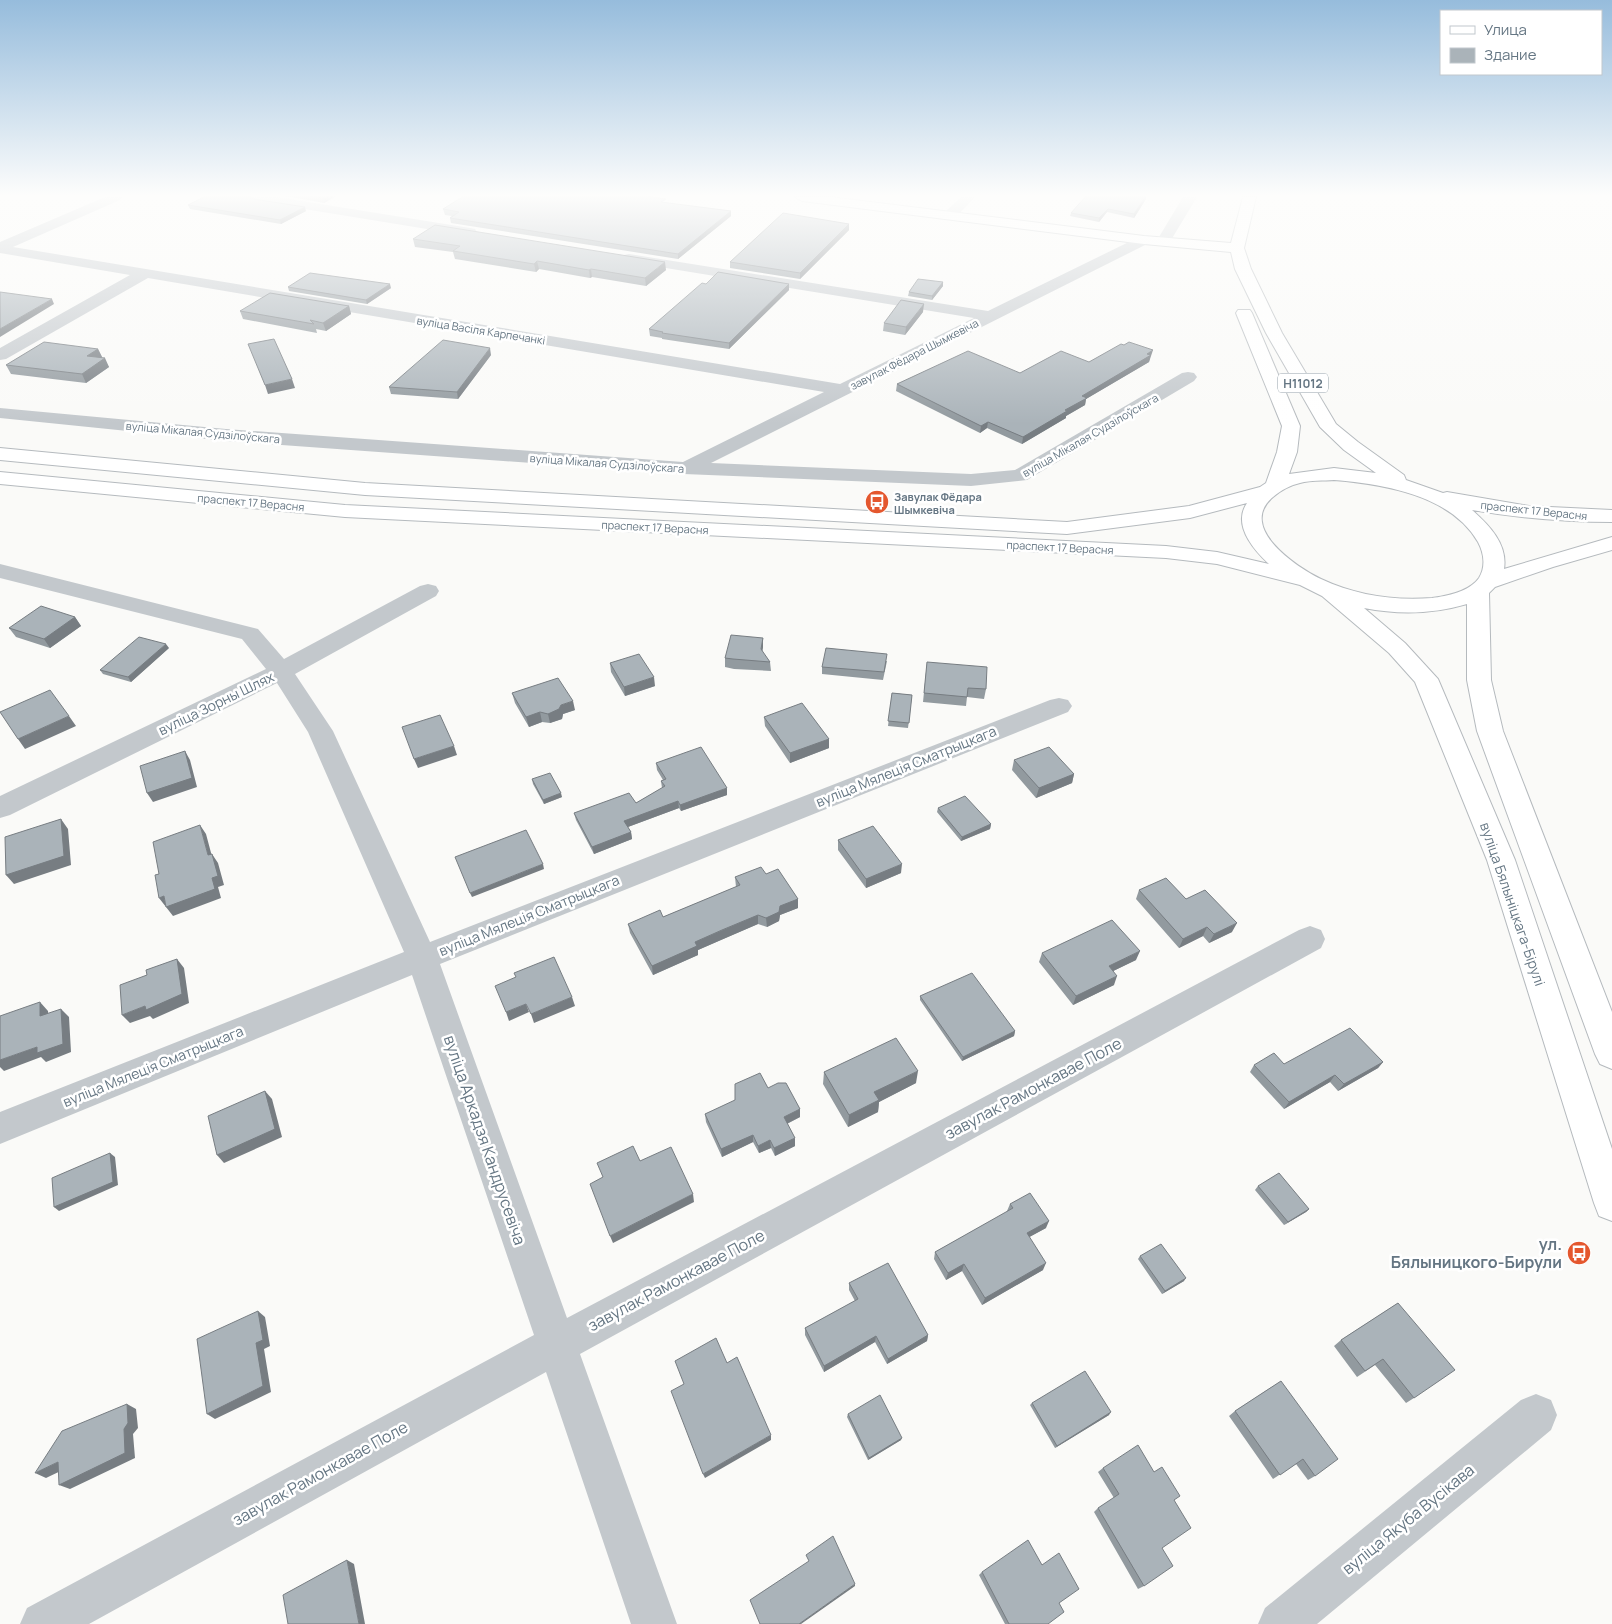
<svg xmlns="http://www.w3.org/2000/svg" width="1612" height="1624" viewBox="0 0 1612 1624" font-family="Manrope,sans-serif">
<rect width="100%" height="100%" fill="#fafaf8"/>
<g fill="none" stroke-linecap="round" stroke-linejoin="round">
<!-- major casing -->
<g stroke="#b5babe" stroke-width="2">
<path id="major" d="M795 197H830L1144 236 1231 243 1243 197H1256L1244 248 1251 269 1282 333 1336 424 1358 442 1404 475 1406 480 1443 493 1447 492 1529 506 1612 510V522C1565 522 1519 518 1472 510 1489 525 1508 544 1504 569L1612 537V550L1553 567 1495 587 1489 593 1491 680 1503 731 1612 1012V1069L1600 1064 1595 1054 1477 731 1467 680V604C1433 614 1399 615 1364 608L1405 643 1438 679 1515 860 1612 1149V1221L1599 1216 1594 1203 1487 860 1415 682 1389 653 1322 596 1300 585 1217 564 1166 558 345 517 0 484V472L345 505 1166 546 1217 552 1269 564C1254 550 1232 525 1247 503L1190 518 1067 534 365 495 0 460V448L365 483 1067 522 1189 506 1260 487 1266 483 1277 452 1282 426 1236 313 1238 310H1250L1252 313 1300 426 1297 452 1289 474 1334 468 1376 473 1344 450 1320 427 1266 333 1235 269 1231 252 1144 244 802 201ZM1334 480C1383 484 1451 495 1478 542 1484 553 1486 567 1479 578 1469 592 1447 596 1432 598 1394 601 1355 595 1321 579 1296 567 1237 527 1273 497 1281 490 1291 485 1300 483 1311 480 1323 481 1334 480Z"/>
</g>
<!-- minor -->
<path fill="#c3c8cc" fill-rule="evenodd" d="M105 197H122L120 200 13 247 840 384 974 318 629 262 624 261 622 258 624 255 629 254 988 311 1139 237H1149L1151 240 1149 243 711 463 971 474 1015 470 1182 373 1188 372 1194 373 1197 377 1194 381 1027 480 971 486 684 474 226 441 0 418V408L226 429 683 462 824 392 148 278 6 359 0 360V348L130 275 0 253V242Z
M248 197H277L470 228 475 229 477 232 475 235 470 236 255 201Z
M961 197H975L955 218H945L943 215 945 212Z
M1183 197H1197L1168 245H1158L1156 242Z
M0 564 258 629 284 659 420 586 428 584 436 586 439 591 436 596 295 674 333 731 430 942 1050 700 1059 698 1068 700 1072 706 1068 712 440 964 567 1318 1299 930 1310 926 1321 930 1325 939 1321 948 580 1354 677 1624H631L546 1372 89 1624H20L27 1608 534 1335 412 975 0 1144V1112L404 952 308 732 277 683 10 815 0 818V796L266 669 242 639 0 578Z
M1536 1394 1551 1400 1557 1415 1551 1430 1317 1624H1258L1265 1608 1521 1400Z"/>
<!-- major -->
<use href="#major" fill="#fff" fill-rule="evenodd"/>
</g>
<!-- wall -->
<path fill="#929a9f" d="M286 196H336L324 203Z
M253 199 306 211 281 224 190 209 188 205Z
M1146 199 1134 218 1107 212 1099 222 1070 216 1071 213Z
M666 203 731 211V216L678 259 451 223 450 218 452 216 445 215 443 209Z
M849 224V230L800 279 730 268V262Z
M413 239 666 270 646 286 592 277 590 278 539 269 536 272 455 259 453 252 415 247Z
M943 282V286L932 300 908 296 909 292Z
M706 284H789V290L729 349 662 339V338L650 336 649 329Z
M288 287 391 288 367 304 289 291Z
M349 306 351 314 326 331 316 329 317 333 243 319 240 311Z
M923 312 905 335 883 331 884 323Z
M98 349 102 357V358L109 367 86 383 11 374 6 365Z
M491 355 458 399 391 394 389 387Z
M1150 357 1149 362 1086 399 1085 405 1066 416V418L1022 444 987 428 980 433 896 391 897 384 1020 373 1089 362 1151 357Z
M75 617 81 626 50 648 16 637 9 628Z
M763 638V647L762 652 770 662 771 671 734 669 725 667V658Z
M169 648 131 682 103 674 100 670Z
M887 661 883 680 822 674V667Z
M927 662 986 689 984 699 967 697 966 706 923 702Z
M610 663 655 686 625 696 611 672Z
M512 693 575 710 563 714 562 719 550 723 542 722 529 727 515 703Z
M892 693 912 695 908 728 888 726Z
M764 717 829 739V748L790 763 765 726Z
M1014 760 1074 774 1072 783 1036 798 1012 770Z
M656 763 727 795 681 811 679 808 628 827 631 832 632 839 594 854 576 820 574 813 636 803 662 788 661 781 663 780 657 770Z
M532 779 562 797 544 804 533 784Z
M938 808 991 824 990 829 961 841 937 812Z
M838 840 901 873 866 888 838 850Z
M766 874 798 899V908L780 915 779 921 767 927 758 924 723 939 698 950V955L653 975 630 933 628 924 663 917 736 887 735 877Z
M1139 890 1186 899 1232 932 1209 943 1203 936 1179 948 1136 899Z
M1042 953 1136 960 1113 971 1114 985 1073 1005 1039 962Z
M920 996 1015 1031 1014 1036 962 1061 920 1000Z
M1383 1062 1378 1068 1338 1091 1330 1082 1284 1109 1250 1072 1254 1065Z
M824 1072 916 1083 879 1102 878 1112 848 1127 823 1084Z
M768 1088 800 1109V1117L787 1124 795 1146 775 1156 771 1148 759 1153 753 1142 722 1157 706 1122 705 1114Z
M1258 1186 1309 1209 1306 1212 1284 1225 1255 1190Z
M1010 1204 1046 1228 1029 1237 1043 1270 982 1305 962 1271 946 1280 934 1259 935 1252 1007 1212V1211Z
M1140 1256 1184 1281 1162 1294 1138 1259Z
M849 1283 928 1335 927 1341 887 1364 875 1342 824 1372 805 1335V1328L855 1301 849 1290Z
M1398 1303 1414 1398 1406 1403 1375 1365 1357 1377 1334 1346 1341 1340Z
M1281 1381 1315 1476 1308 1480 1296 1464 1273 1479 1229 1416 1235 1411Z
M1032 1403 1109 1415 1055 1448 1030 1405Z
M848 1414 901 1440 868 1460 847 1417Z
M1103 1468 1154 1472 1174 1500 1162 1548 1144 1586 1138 1589 1094 1512 1098 1508 1114 1498 1098 1472Z
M1042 1565 1059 1603 1048 1624H1005L979 1575 982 1572Z"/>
<!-- shaded-wall -->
<path fill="#777d82" d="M327 196H336L324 203 323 198Z
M1146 196V199L1134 218V214Z
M305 207 306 211 281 224 280 220Z
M1108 209 1107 212 1099 222V218Z
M731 211V216L678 259V254Z
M849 224V230L800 279V273Z
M537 261 539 269 536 272 534 264Z
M665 262 666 270 646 286 645 278Z
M591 269 592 277 590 278 589 270Z
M943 282V286L932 300V296Z
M390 284 391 288 367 304 366 300Z
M789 284V290L729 349V343Z
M52 299 54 304 0 337V329Z
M924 304 923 312 905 335 906 327Z
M349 306 351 314 326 331 323 323Z
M490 348 491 355 458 399 457 392Z
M98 349 102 357 92 364 87 356Z
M1153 350 1149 362 1086 399 1085 405 1066 416V418L1022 444 1023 437 1065 410 1082 396Z
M105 358 109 367 86 383 82 374Z
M292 379 295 388 268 394 265 385Z
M988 422 987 428 980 433 981 426Z
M75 617 81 626 50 648 44 639Z
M763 638V647L761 658V649Z
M166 644 169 648 131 682 128 677Z
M654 677 655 686 625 696 624 687Z
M573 701 575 710 563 714 562 719 550 723 548 714 561 705Z
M540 712 542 722 529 727 526 717Z
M69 716 76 726 25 749 18 739Z
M829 739V748L790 763V753Z
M454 746 457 755 418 768 414 759Z
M185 751 190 760 197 787 153 802 147 793Z
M1074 774 1072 783 1036 798 1039 788Z
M727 788V795L681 811 680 805Z
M561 793 562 797 544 804 543 800Z
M678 801 679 808 625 828 624 821Z
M61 819 68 829 71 865 14 884 6 875Z
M991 824 990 829 961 841 962 837Z
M200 825 206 834 214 864 208 855Z
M631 832 632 839 594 854 592 847Z
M212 854 218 863 224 885 218 887 221 898 173 916 166 907Z
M543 864 544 869 472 897 470 893Z
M902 864 901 873 866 888V879Z
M164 896 166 907 159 898Z
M798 899V908L780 915 779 921 767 927 766 918 780 906Z
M758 915V924L698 950V955L653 975 652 966 695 942Z
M1237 923 1232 932 1209 943 1214 934Z
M1207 927 1203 936 1179 948 1183 939Z
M1140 951 1136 960 1105 975 1109 966Z
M177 959 184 968 189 1003 153 1019 150 1016 130 1023 122 1015 145 1006Z
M1117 976 1114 985 1073 1005 1076 996Z
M572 997 575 1006 534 1023 531 1014Z
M40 1002 48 1011 49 1025 40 1016Z
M526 1004 529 1012 509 1021 506 1012Z
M61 1009 69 1017 71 1052 46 1062 41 1057 4 1071 0 1067V1060L37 1047Z
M1015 1031 1014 1036 962 1061 963 1057Z
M1383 1062 1378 1068 1338 1091 1344 1084Z
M918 1071 916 1083 879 1102 878 1112 848 1127 849 1115 874 1092Z
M1335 1075 1330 1082 1284 1109 1289 1102Z
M265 1091 272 1099 282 1137 224 1163 217 1155Z
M800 1109V1117L784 1125V1117Z
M753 1135V1142L722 1157 721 1149Z
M795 1138V1146L775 1156 774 1148Z
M770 1140 771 1148 759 1153 758 1146Z
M110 1153 115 1157 118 1185 59 1211 54 1207Z
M693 1194 694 1202 613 1243 610 1236Z
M1309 1209 1306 1212 1284 1225 1288 1222Z
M1049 1221 1046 1228 1024 1240 1027 1233Z
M1046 1263 1043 1270 982 1305 985 1298Z
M964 1264 962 1271 946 1280 948 1273Z
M1186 1278 1184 1281 1162 1294 1165 1291Z
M258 1311 265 1317 270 1346 264 1349 271 1392 215 1419 207 1414 256 1343Z
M928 1335 927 1341 887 1364 888 1359Z
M876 1336 875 1342 824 1372V1366Z
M127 1404 136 1409 138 1428 133 1434 135 1458 70 1489 59 1485 124 1429Z
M1111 1412 1109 1415 1055 1448 1057 1446Z
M771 1435V1440L705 1478 703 1474Z
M902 1438 901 1440 868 1460 869 1458Z
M58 1462 69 1467 46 1478 35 1473Z
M347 1560 354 1564 365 1624H359Z
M855 1584V1586L801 1624H799Z"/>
<!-- building -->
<path fill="#aab3b9" stroke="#777d82" d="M206 196H249L253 199 305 207 280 220 188 205Z
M310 196H327L323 198Z
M464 196H646L666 199 661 202 731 211 678 254 450 218 459 212 443 209Z
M1086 196H1146L1134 214 1108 209 1099 218 1071 213Z
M783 213 849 224 800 273 730 262Z
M435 225 665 262 645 278 591 269 589 270 537 261 534 264 453 251 460 246 413 239Z
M718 272 789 284 729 343 662 333 663 332 649 329 702 283 706 284Z
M310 273 390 284 366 300 288 287Z
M918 279 943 282 932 296 909 292Z
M0 292 52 299 0 329Z
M270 293 349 306 323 323 310 320 314 324 240 311Z
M901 300 924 304 906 327 884 323Z
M274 339 292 379 265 385 248 344Z
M443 340 490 348 457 392 389 387Z
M44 342 98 349 87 356 105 358 82 374 6 365Z
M1129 342 1153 350 1147 354 1151 355 1082 396 1087 398 1065 410 1067 411 1023 437 988 422 981 426 897 384 968 351 1020 373 1061 351 1089 362 1121 344 1124 345Z
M41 606 75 617 44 639 9 628Z
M731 635 763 638 761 649 770 662 733 659 725 658Z
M139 637 166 644 128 677 100 670Z
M826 648 887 654 884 672 822 667Z
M639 654 654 677 624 687 610 663Z
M927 662 987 667 986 689 968 688 967 697 924 693Z
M558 678 573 701 561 705 559 709 548 714 540 712 526 717 512 693Z
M50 690 69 716 18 739 0 712Z
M892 693 912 695 909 723 888 721Z
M802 703 829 739 790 753 764 717Z
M440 715 454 746 414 759 402 727Z
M701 747 727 788 680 805 678 801 624 821 631 832 592 847 574 813 629 793 636 803 665 786 661 781 666 779 656 763Z
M1049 747 1074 774 1039 788 1014 760Z
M185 751 192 778 147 793 140 766Z
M550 773 561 793 543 800 532 779Z
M965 796 991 824 962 837 938 808Z
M61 819 64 856 6 875 5 837Z
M200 825 208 855 212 854 218 876 212 878 215 889 166 907 164 896 159 898 155 875 159 874 153 842Z
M873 826 902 864 866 879 838 840Z
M526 830 543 864 470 893 455 857Z
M761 867 766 874 778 869 798 899 780 906 779 912 766 918 758 915 722 930 695 942 697 946 652 966 628 924 660 910 663 917 740 885 735 877Z
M1166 878 1186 899 1205 890 1237 923 1214 934 1207 927 1183 939 1139 890Z
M1112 920 1140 951 1109 966 1117 976 1076 996 1042 953Z
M554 957 572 997 531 1014 526 1004 506 1012 495 986 516 977 514 973Z
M177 959 182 994 146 1010 145 1006 122 1015 120 985 147 975 146 970Z
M972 973 1015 1031 963 1057 920 996Z
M40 1002V1016L61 1009 63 1044 37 1053V1047L0 1060V1016Z
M1350 1028 1383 1062 1344 1084 1335 1075 1289 1102 1254 1065 1274 1053 1284 1064Z
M896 1038 918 1071 874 1092 879 1100 849 1115 824 1072Z
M760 1073 768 1088 778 1083H786L800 1109 784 1117 795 1138 774 1148 770 1140 758 1146 753 1135 721 1149 705 1114 735 1100V1084Z
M265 1091 275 1129 217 1155 208 1116Z
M633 1146 640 1161 671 1147 693 1194 610 1236 590 1184 603 1177 597 1163Z
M110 1153 113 1182 54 1207 52 1178Z
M1279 1173 1309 1209 1288 1222 1258 1186Z
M1030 1193 1049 1221 1027 1233 1046 1263 985 1298 964 1264 948 1273 935 1252 1013 1208 1010 1204Z
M1161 1244 1186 1278 1165 1291 1140 1256Z
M888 1263 928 1335 888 1359 876 1336 824 1366 805 1328 858 1299 849 1283Z
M1398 1303 1455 1370 1414 1398 1383 1359 1365 1371 1341 1340Z
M258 1311 263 1340 256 1343 263 1386 207 1414 197 1339Z
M716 1338 727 1363 737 1357 771 1435 703 1474 671 1391 684 1384 675 1361Z
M1085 1371 1111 1412 1057 1446 1032 1403Z
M1281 1381 1338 1459 1315 1476 1303 1459 1280 1475 1235 1411Z
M880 1395 902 1438 869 1458 848 1414Z
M127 1404 128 1423 124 1429 125 1453 59 1485 58 1462 35 1473 62 1431Z
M1138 1445 1154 1472 1162 1467 1180 1496 1174 1500 1191 1528 1162 1548 1173 1566 1144 1586 1098 1508 1119 1494 1103 1468Z
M833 1536 855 1584 799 1624H760L750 1600 809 1561 806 1555Z
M1028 1540 1042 1565 1059 1553 1079 1589 1059 1603 1064 1612 1048 1624H1009L982 1572Z
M347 1560 359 1624H288L283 1595Z"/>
<!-- sky -->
<linearGradient id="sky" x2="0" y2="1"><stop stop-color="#96bcdc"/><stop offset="0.46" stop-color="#fdfdfc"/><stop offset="1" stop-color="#fdfdfc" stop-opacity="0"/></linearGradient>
<rect width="1612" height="424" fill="url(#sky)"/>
<!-- icons -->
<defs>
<g id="bus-disc" transform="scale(1.25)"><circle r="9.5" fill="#e4572e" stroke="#fff"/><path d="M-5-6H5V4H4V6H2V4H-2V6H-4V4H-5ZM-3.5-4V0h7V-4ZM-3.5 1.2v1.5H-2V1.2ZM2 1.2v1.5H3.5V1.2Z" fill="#fff"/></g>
</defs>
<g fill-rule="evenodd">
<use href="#bus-disc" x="877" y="502"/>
<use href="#bus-disc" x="1579" y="1253"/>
</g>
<g text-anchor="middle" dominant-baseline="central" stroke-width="5" stroke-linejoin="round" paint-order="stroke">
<!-- far-street labels -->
<g font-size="11" fill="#657683" stroke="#fff">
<text transform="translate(481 330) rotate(9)">вуліца Васіля Карпечанкі</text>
<text transform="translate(914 354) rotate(-27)">завулак Фёдара Шымкевіча</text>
<text transform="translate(203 432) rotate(5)">вуліца Мікалая Судзілоўскага</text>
<text transform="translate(1090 435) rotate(-30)">вуліца Мікалая Судзілоўскага</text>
<text transform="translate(607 463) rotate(4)">вуліца Мікалая Судзілоўскага</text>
<text transform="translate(251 502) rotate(5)">праспект 17 Верасня</text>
<text transform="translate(1534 510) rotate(6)">праспект 17 Верасня</text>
<text transform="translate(655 527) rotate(3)">праспект 17 Верасня</text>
<text transform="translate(1060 547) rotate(3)">праспект 17 Верасня</text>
</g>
<!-- far-poi labels -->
<g font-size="11" font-weight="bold" fill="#657683" stroke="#fff" text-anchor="start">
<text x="894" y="496">Завулак Фёдара<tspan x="894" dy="13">Шымкевіча</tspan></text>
</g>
<!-- shield labels -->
<rect fill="#fff" stroke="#939fa8" stroke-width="1" x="1278" y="373.5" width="50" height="19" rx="4"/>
<g font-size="12" font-weight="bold" fill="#657683">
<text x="1303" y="383">Н11012</text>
</g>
<!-- street labels -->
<g font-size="14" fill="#657683" stroke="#fff">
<text transform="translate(216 703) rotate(-26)">вуліца Зорны Шлях</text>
<text transform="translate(906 766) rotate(-22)">вуліца Мялеція Сматрыцкага</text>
<text transform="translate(1513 904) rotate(71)">вуліца Бялыніцкага-Бірулі</text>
<text transform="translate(529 915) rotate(-22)">вуліца Мялеція Сматрыцкага</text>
<text transform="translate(153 1066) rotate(-22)">вуліца Мялеція Сматрыцкага</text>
</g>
<!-- near-street labels -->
<g font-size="16" fill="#657683" stroke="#fff">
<text transform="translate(1033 1088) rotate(-28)">завулак Рамонкавае Поле</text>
<text transform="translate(485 1140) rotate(71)">вуліца Аркадзя Кандрусевіча</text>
<text transform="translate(676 1280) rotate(-28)">завулак Рамонкавае Поле</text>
<text transform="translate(320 1473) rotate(-29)">завулак Рамонкавае Поле</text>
<text transform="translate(1408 1519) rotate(-39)">вуліца Якуба Вусікава</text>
</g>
<!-- near-poi labels -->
<g font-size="16" font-weight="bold" fill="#657683" stroke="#fff" text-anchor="end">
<text x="1562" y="1244">ул.<tspan x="1562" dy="18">Бялыницкого-Бирули</tspan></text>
</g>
</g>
<!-- legend -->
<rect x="1440" y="10" width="162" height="65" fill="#ffffff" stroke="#c1c8cd"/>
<rect x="1450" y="26" width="25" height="8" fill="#ffffff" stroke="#c1c8cd"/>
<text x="1484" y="35" font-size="15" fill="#657683">Улица</text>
<rect x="1450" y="48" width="25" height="15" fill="#aab3b9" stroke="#c1c8cd"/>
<text x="1484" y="60" font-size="15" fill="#657683">Здание</text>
</svg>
